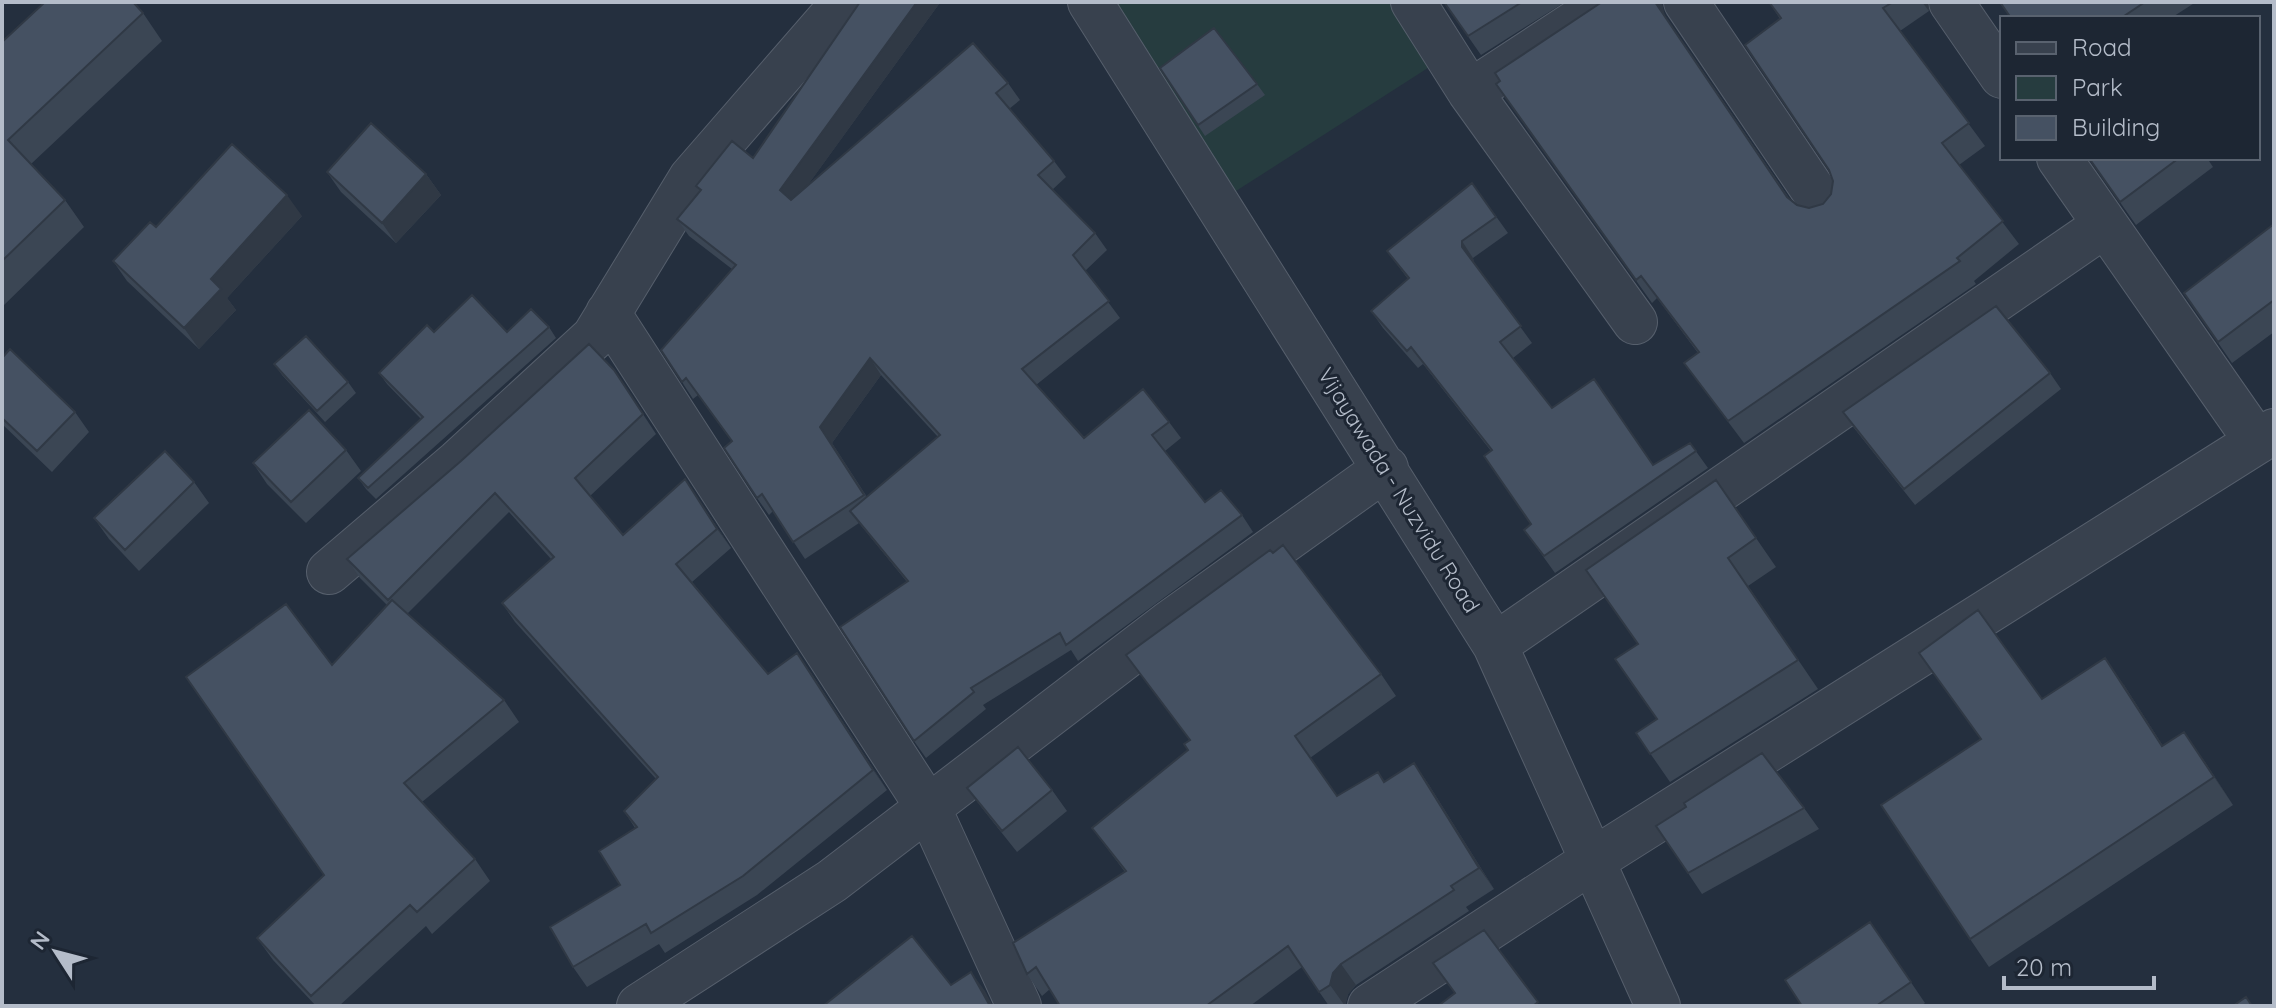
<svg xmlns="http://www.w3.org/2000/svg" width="2276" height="1008" viewBox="0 0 2276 1008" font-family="Quicksand,sans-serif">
<rect width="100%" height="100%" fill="#242f3e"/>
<!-- green -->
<path fill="#263c3f" d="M1113 2H1391L1431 66 1236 191Z"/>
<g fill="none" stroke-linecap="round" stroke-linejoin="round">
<!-- minor casing -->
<g stroke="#565f6c" stroke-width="46">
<path id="minor" d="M1090 2 1495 645 1658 1006
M1413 2 1470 92
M1607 2 1470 92 1635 322
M1686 2 1824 206
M1951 2 2002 76
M2059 158 2257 442
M608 313 929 809 1019 1006
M329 572 458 462 594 337 691 178 844 2
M1495 645 2105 225
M639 1006 832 881 1168 624 1386 468
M1370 1006 1595 859 2274 431"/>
</g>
<!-- minor -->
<use href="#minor" stroke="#38414e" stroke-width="44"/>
</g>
<!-- wall -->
<path fill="#3b4654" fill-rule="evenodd" d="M860 2H937L939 4 807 186 1008 83 1020 100 1009 109 1054 161 1066 177 1052 190 1095 233 1107 250 1085 271 1120 318 1036 385 1084 438 1169 422 1181 438 1165 451 1205 502 1242 515 1253 532 1078 661 1071 650 983 705 986 709 926 758 914 741 907 582 859 523 805 559 773 511 769 515 757 498 732 442 698 395 693 399 682 382 732 269 689 236 677 219 700 191 696 186 753 158ZM881 375 938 437 867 497 832 443Z
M1444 2H1565L1481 55Z
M1769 2H1928L1929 11 1900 31 1985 146 1959 165 2019 244 1974 281 1976 284 1744 443 1684 363 1698 353 1657 298 1652 303 1496 84 1665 16 1789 198 1797 205 1809 208 1823 204 1831 194 1833 181 1780 19Z
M1999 2H2196L2171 18H2011Z
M143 13 162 41 31 164 65 200 84 227 2 307V42Z
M1160 68 1257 84 1265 95 1205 136Z
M2089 158H2207L2213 167 2136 225Z
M327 172 426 174 441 195 396 243 341 192Z
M1472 183 1508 233 1473 258 1474 263 1532 343 1513 358 1552 408 1653 465 1690 443 1708 468 1555 573 1524 530 1531 524 1491 451 1423 364 1418 368 1383 328 1371 311 1408 279 1387 251Z
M302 216 227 298 236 310 199 349 127 281 113 261 156 227Z
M2274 224V332L2232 363 2184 293Z
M549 327 556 338 376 499 366 489 358 478 421 419 387 384 379 373 434 332H507Z
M2 358 75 412 89 432 52 472 2 424Z
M274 364 348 382 356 393 325 422 282 375Z
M614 370 656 434 590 496 623 535 698 499 731 548 692 582 768 674 811 673 887 790 757 895 665 953 659 944 587 987 573 967 620 885 635 828 624 811 656 779 515 622 502 603 551 559 509 512 407 614 504 700 519 722 422 802 475 859 490 881 432 934 426 926 339 1006H316L273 960 257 938 324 875 332 665 387 605 360 578 347 559Z
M2050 373 2061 389 1915 505 1854 428 1843 412Z
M346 450 361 471 306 523 267 484 253 463Z
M1716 480 1776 567 1748 586 1818 689 1670 782 1636 733 1657 719 1638 644Z
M194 482 209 503 139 571 109 539 94 518Z
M1126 655 1381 674 1396 696 1310 758 1337 796 1378 772 1385 782 1414 763 1429 785 1494 889 1466 907 1469 911 1356 985 1348 994 1345 1006H1329L1302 967 1250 1006H1060L1050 989 1042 996 1027 974 1125 872 1092 828 1188 750 1190 740Z
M2124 685 2163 746 2203 759 2233 805 1989 967 1970 939 2042 699Z
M967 788 1052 790 1067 811 1017 852 982 808Z
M1804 808 1819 829 1702 894 1688 873Z
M1870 922 1925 1003 1921 1006H1802Z"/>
<!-- shaded-wall -->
<path fill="#303945" d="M917 2H937L939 4 792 207 780 190Z
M1655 2H1662L1665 16Z
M1922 2H1928L1929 11Z
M426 174 441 195 396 243 382 223Z
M287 195 302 216 227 298 236 310 199 349 184 328 211 279Z
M1462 241 1473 258 1474 264 1462 247Z
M870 358 881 375 832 443 876 512 820 427Z
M685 479 698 499 731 548 717 529Z
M797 653 811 673 887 790 873 770Z
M2105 658 2124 685 2181 774 2162 746Z
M2184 732 2203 759 2233 805 2214 777Z
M1414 763 1429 785 1494 889 1479 868Z
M1341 964 1356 985 1348 994 1345 1006 1330 985 1333 973Z
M971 972 985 991 993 1006H990Z"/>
<!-- building -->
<path fill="#455162" stroke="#303945" stroke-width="2" d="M45 2H133L143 13 8 140 65 200 2 261V42Z
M860 2H917L780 190 791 200 973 43 1008 83 996 93 1054 161 1038 175 1095 233 1073 255 1109 301 1022 369 1084 438 1143 389 1169 422 1152 435 1205 502 1221 490 1242 515 1066 645 1060 633 971 688 974 692 914 741 840 627 908 581 850 511 940 435 870 358 820 427 864 495 793 542 762 494 757 498 724 448 732 441 686 378 682 382 661 350 736 265 677 219 701 190 696 186 732 141 753 158Z
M1444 2H1522L1468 36Z
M1602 2H1655L1787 197 1797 205 1809 208 1823 204 1831 194 1833 181 1829 170 1745 45 1781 18 1769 2H1893L1883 8 1969 123 1942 143 2003 221 1957 258 1960 261 1728 421 1684 363 1699 352 1641 276 1636 280 1496 84 1500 81 1495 73Z
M2000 2H2145L2121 18H2011Z
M1214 28 1257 84 1198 125 1160 68Z
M371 123 426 174 382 223 327 172Z
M232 144 287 195 211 279 221 289 184 328 113 261 150 222 156 227Z
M2089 158H2179L2120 202Z
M1472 183 1496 217 1462 241V247L1521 326 1500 342 1552 408 1594 379 1653 465 1690 443 1696 451 1544 556 1524 530 1531 524 1484 456 1492 450 1411 347 1407 351 1371 311 1409 278 1387 251Z
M2274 224V300L2218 342 2184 293Z
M472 295 507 332 531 309 549 327 368 488 358 478 423 417 379 373 427 325 434 332Z
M1996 306 2050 373 1904 489 1843 412Z
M306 336 348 382 317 411 274 364Z
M589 344 614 370 643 414 575 478 623 535 685 479 717 529 676 564 768 674 797 653 873 770 743 876 651 933 646 924 573 967 550 927 620 885 599 851 637 827 624 811 658 777 502 603 554 557 495 493 388 600 347 559 461 461Z
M10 349 75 412 37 451 2 418V358Z
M309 410 346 450 291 502 253 463Z
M165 451 194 482 125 550 94 518Z
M1716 480 1756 538 1728 558 1798 660 1650 754 1636 733 1657 719 1615 659 1638 644 1586 570Z
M1283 545 1381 674 1295 736 1337 796 1378 772 1384 782 1414 763 1479 868 1451 886 1454 890 1341 964 1333 973 1330 985 1319 992 1288 946 1206 1006H1060L1036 967 1027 974 1013 943 1126 871 1092 828 1188 750 1184 744 1190 740 1126 655 1270 550 1273 553Z
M392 600 504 700 404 783 475 859 417 912 410 905 311 996 257 938 324 875 186 677 286 604 332 665Z
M1978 610 2042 699 2105 658 2162 746 2184 732 2214 777 1970 939 1881 805 1981 739 1919 653Z
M1018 747 1052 790 1002 831 967 788Z
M1762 753 1804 808 1688 873 1656 826 1686 807 1684 803Z
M1870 922 1911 982 1876 1006H1802L1785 980Z
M1484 930 1538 1002 1533 1006H1438L1455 993 1433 963Z
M912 936 951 985 971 972 990 1006H823Z
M2246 997 2252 1006H2233Z"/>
<g text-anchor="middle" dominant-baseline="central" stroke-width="6" stroke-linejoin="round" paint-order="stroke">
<!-- street labels -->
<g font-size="22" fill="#b4bcc9" stroke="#1d2633">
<text transform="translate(1399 490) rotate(58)">Vijayawada - Nuzvidu Road</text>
</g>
</g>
<!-- border -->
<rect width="2276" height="1008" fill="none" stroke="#b4bcc9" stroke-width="8"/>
<!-- legend -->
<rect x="2000" y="16" width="260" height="144" fill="#1d2633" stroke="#59626f" stroke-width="2"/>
<rect x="2016" y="42" width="40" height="12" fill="#38414e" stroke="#59626f" stroke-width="2"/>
<text x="2072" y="56" font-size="24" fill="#b4bcc9">Road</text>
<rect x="2016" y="76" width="40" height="24" fill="#263c3f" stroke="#59626f" stroke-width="2"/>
<text x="2072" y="96" font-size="24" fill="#b4bcc9">Park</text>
<rect x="2016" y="116" width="40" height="24" fill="#455162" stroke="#59626f" stroke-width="2"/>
<text x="2072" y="136" font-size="24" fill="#b4bcc9">Building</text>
<!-- north arrow -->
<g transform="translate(56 952) rotate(306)" stroke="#1d2633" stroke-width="6" paint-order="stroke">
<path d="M0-6L14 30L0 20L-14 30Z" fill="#b4bcc9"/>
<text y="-12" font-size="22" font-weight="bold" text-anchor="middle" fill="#b4bcc9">N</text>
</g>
<!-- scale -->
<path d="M2004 976v12h150v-12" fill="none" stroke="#b4bcc9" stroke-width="4"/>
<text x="2016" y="976" font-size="24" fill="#b4bcc9" stroke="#1d2633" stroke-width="6" paint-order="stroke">20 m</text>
</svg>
